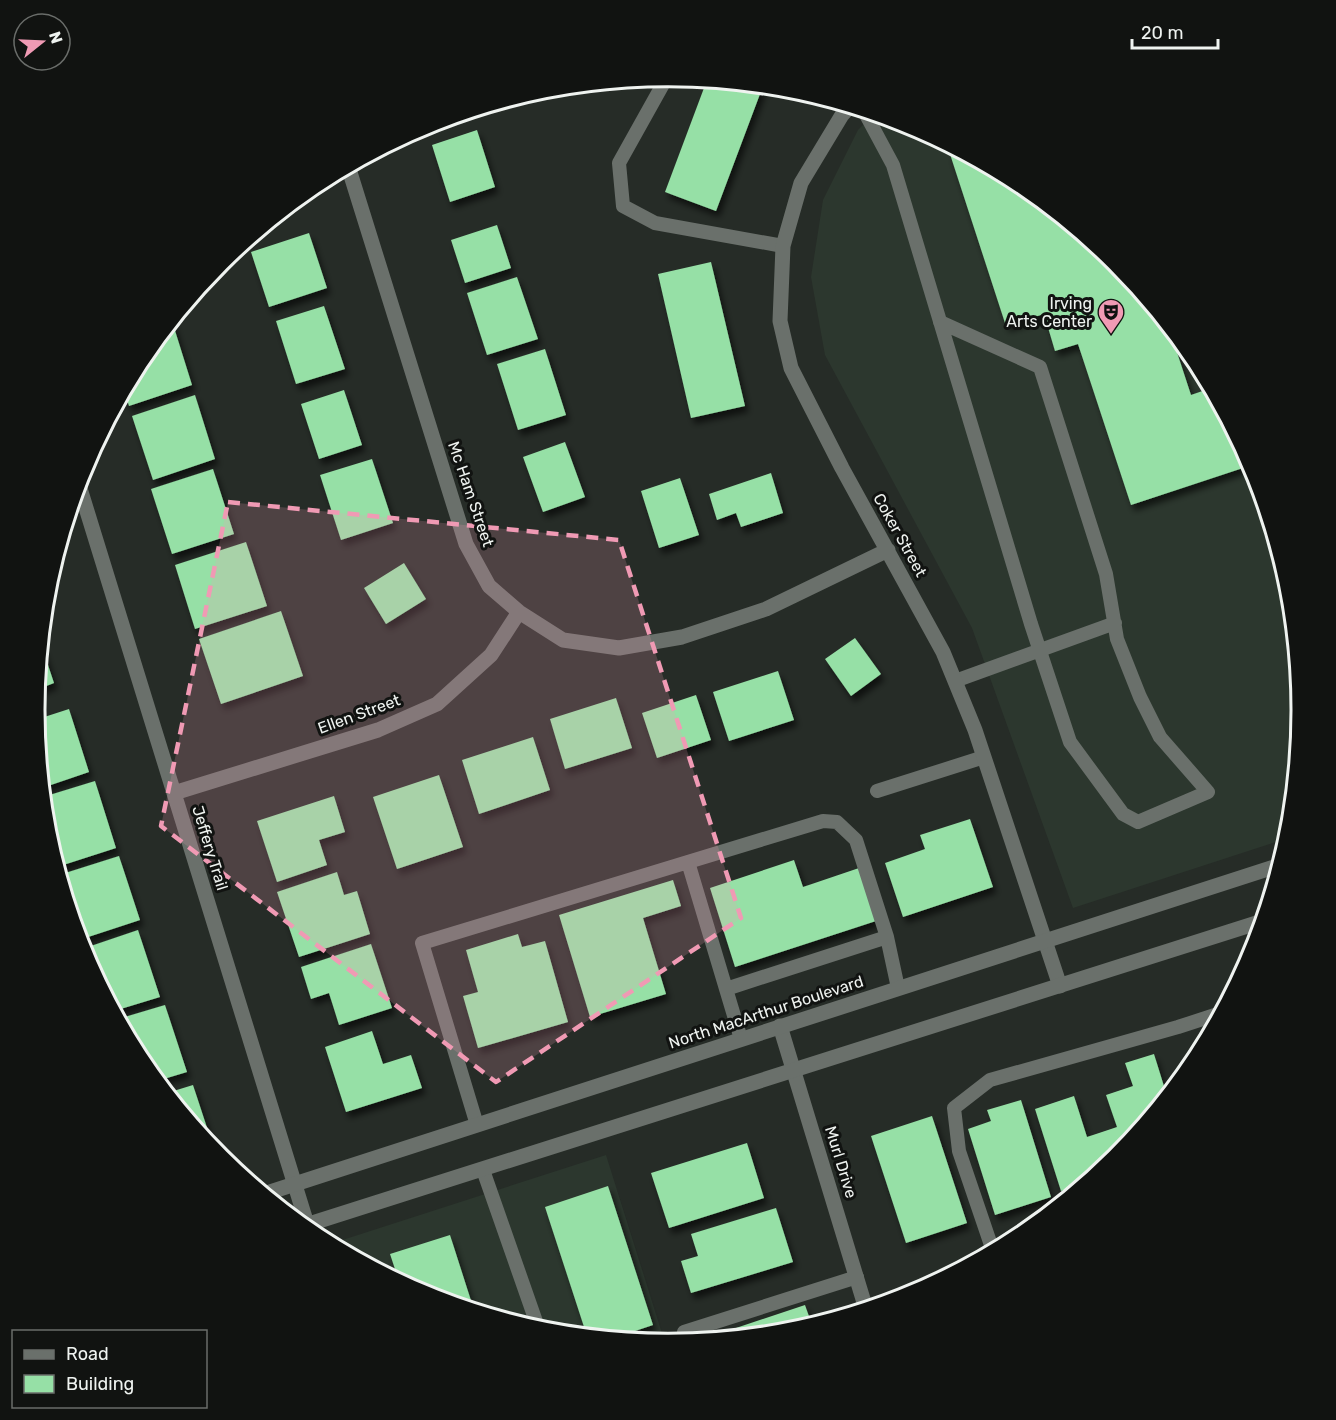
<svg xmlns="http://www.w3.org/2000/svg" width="1336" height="1420" viewBox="0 0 1336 1420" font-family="Rubik,sans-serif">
<defs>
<filter id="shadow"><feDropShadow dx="3.5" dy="6" stdDeviation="3" flood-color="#0009"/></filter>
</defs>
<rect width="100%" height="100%" fill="#262c27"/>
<!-- built -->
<path fill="#2c372e" d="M874 114 911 125 1020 183 1116 262 1195 358 1253 468 1289 587 1301 710 1288 838 1073 908 972 628 825 355 811 277 823 200 858 130Z
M606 1155 665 1343 544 1331 425 1295 330 1244Z"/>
<!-- building -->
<path fill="#96e0a6" filter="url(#shadow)" d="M707 80 763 86 716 211 665 192Z
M477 130 495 187 450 202 432 145Z
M960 151 1020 183 1116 262 1168 325 1191 395 1211 388 1252 465 1131 505 1078 344 1055 351 1044 314 1006 326 950 154Z
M497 225 511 268 465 283 451 240Z
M309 233 327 288 269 307 251 252Z
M711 262 745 406 691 418 658 274Z
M517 277 538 339 487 355 467 293Z
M324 306 345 369 296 384 276 321Z
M172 321 192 385 129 406 124 390 141 358Z
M545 349 566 415 518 430 497 364Z
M344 390 362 445 319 459 301 404Z
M195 395 215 459 153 480 132 416Z
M565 442 585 497 543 512 523 457Z
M372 459 393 523 341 540 320 475Z
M213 469 234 534 172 554 151 489Z
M771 473 783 513 741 527 736 513 717 520 709 494Z
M680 478 699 535 659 548 641 491Z
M246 542 267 606 195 629 175 565Z
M404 563 426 599 386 624 364 588Z
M281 611 303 676 221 704 199 639Z
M855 638 881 674 851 696 825 659Z
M41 644 54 683 36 690Z
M778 671 794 720 729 741 713 692Z
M696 695 711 740 657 758 642 713Z
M616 698 632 748 565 769 550 719Z
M69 709 89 772 42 788 35 720Z
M533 737 550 790 479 814 462 760Z
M439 775 463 847 397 869 373 797Z
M95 781 116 848 57 867 47 833 43 797Z
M334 796 345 832 319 840 327 865 277 882 257 821Z
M970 819 993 887 903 917 885 863 925 849 920 835Z
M119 856 140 920 79 940 59 875Z
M794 860 803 887 859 868 876 921 735 967 710 888Z
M337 872 344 895 357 891 370 934 299 957 277 892Z
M673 880 681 906 643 918 666 994 590 1017 559 915Z
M138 930 160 997 114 1011 82 949Z
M518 934 522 947 545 941 568 1022 478 1048 463 996 478 992 466 950Z
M371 944 392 1008 339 1025 329 993 311 999 301 967Z
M165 1005 187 1072 157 1081 141 1062 118 1019Z
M372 1031 383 1064 411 1055 422 1088 346 1112 325 1047Z
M1154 1054 1167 1096 1116 1158 1085 1184 1061 1191 1035 1109 1074 1096 1087 1137 1117 1127 1106 1095 1133 1086 1125 1063Z
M193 1085 213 1146H211L167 1093Z
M1021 1100 1051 1197 995 1215 968 1129 991 1121 987 1110Z
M932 1116 967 1223 906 1243 871 1136Z
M747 1143 764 1198 669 1228 651 1173Z
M608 1186 653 1325 614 1338 587 1336 545 1207Z
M776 1208 793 1262 691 1293 681 1261 698 1256 691 1234Z
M450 1235 474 1310 425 1295 399 1281 390 1254Z
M805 1305 812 1325 791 1331 726 1338 724 1332Z"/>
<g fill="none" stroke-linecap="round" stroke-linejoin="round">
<!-- lane -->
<path stroke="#6a706b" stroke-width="14" d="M667 77 619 163 623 206 655 223 783 246
M864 111 893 165 1031 624 1070 742 1123 814 1138 822 1208 792 1160 737 1140 697 1117 639 1106 574 1040 367 940 322
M955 681 1115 623
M877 791 984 757
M688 862 823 821 837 822 856 840 887 937 898 988
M726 989 887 937
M477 1125 422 943 688 862 741 1039
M483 1170 539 1330
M993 1251 959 1151 954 1108 990 1080 1178 1027 1221 1013
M686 1342 684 1332 857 1277"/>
<!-- street -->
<path stroke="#6a706b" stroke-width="15" d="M850 106 842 115 801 183 783 246 780 321 791 368 842 468 943 652 975 730 1060 986
M348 166 466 544 489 586 519 612 563 640 619 648 682 637 766 609 888 550
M78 482 307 1224
M174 793 378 730 437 704 491 655 519 612
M780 1026 866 1309"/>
<!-- secondary -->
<path stroke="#6a706b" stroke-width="15" d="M264 1194 1280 865
M303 1226 1263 921"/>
</g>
<!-- marked area -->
<path fill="#f09ab4" fill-opacity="0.2" stroke="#f09ab4" stroke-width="4.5" stroke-dasharray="12 8" stroke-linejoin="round" d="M228 502 619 540 741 918 496 1082 161 826Z"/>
<!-- icons -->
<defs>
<g id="theatre-pin" transform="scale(1.35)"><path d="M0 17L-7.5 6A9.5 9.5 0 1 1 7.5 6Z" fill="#f09ab4" stroke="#111311"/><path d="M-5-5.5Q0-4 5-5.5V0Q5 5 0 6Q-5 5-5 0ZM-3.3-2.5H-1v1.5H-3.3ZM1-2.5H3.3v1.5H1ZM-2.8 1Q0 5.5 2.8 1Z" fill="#111"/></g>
</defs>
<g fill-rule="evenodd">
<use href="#theatre-pin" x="1111" y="312"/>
</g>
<g text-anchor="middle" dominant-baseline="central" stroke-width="6" stroke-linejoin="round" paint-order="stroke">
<!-- poi labels -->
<g font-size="16" fill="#eff3f0" stroke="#111311" text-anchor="end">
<text x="1092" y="303">Irving<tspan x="1092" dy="18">Arts Center</tspan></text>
</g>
<!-- street labels -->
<g font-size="16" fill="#eff3f0" stroke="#111311">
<text transform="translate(471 494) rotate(71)">Mc Ham Street</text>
<text transform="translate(900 535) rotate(61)">Coker Street</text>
<text transform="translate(359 714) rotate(-20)">Ellen Street</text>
<text transform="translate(210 848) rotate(73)">Jeffery Trail</text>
<text transform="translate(766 1012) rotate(-18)">North MacArthur Boulevard</text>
<text transform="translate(841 1162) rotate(73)">Murl Drive</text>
</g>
</g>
<!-- crop -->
<path d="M0 0H1336V1420H0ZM45 710a623 623 0 1 1 1246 0a623 623 0 1 1-1246 0Z" fill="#111311" fill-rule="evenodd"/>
<path fill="none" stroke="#eff3f0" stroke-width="3" d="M45 710a623 623 0 1 1 1246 0a623 623 0 1 1-1246 0Z"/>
<!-- legend -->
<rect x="12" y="1330" width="195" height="78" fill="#111311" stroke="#6a6d6a" stroke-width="1.5"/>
<rect x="24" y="1350" width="30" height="9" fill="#6a706b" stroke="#6a6d6a" stroke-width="1.5"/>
<text x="66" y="1360" font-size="18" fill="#eff3f0">Road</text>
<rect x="24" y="1375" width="30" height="18" fill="#96e0a6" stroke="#6a6d6a" stroke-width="1.5"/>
<text x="66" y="1390" font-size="18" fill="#eff3f0">Building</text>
<!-- north arrow -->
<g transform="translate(42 42) rotate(72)"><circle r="28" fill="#111311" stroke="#6a6d6a" stroke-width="1.5"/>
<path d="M0-4.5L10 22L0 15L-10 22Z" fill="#f09ab4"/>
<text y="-9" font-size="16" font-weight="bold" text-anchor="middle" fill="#eff3f0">N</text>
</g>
<!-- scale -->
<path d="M1132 39v9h86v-9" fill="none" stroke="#eff3f0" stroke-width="3"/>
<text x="1141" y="39" font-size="18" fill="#eff3f0" stroke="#111311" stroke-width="4.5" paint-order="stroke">20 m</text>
</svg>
